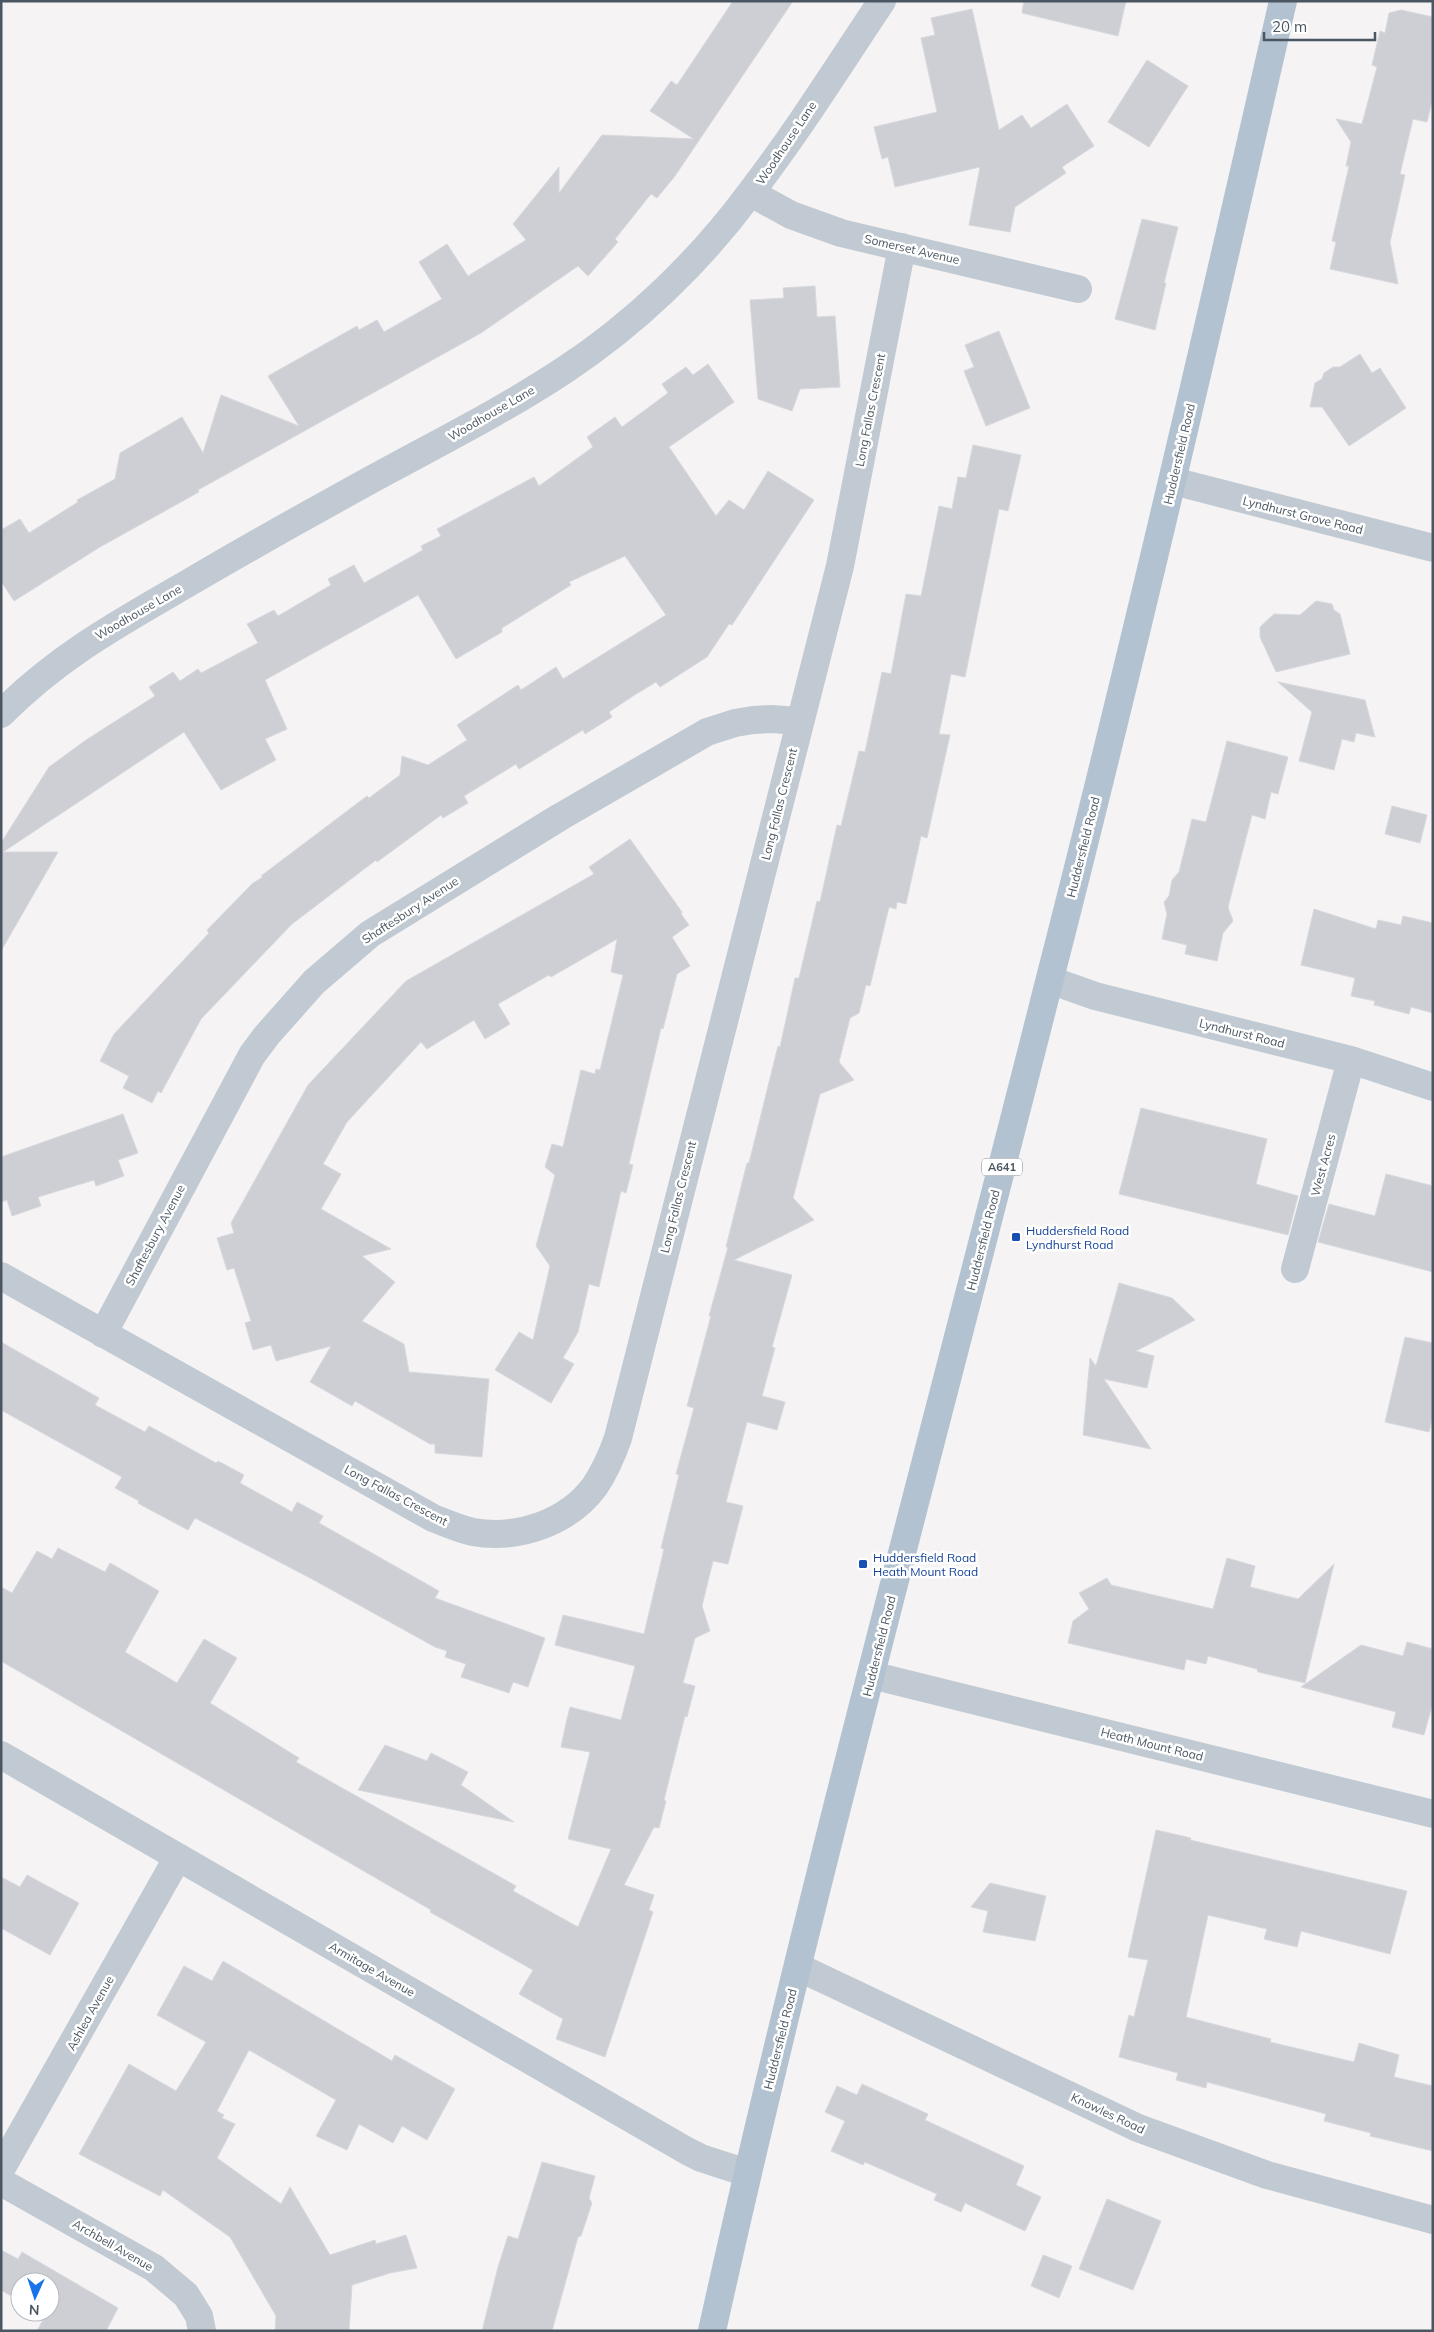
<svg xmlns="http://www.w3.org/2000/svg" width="1434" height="2332" viewBox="0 0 1434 2332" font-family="Mulish,sans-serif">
<rect width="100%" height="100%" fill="#f5f3f3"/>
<!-- building -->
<path fill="#cdcfd5" stroke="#d7d9de" d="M733 1H793L675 176 657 198 651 194 615 239 618 242 588 276 578 266 481 333 198 490 199 492 100 547 14 601 1 581V530L20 519 29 533 78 502 77 500 115 479 120 453 182 417 203 453 221 395 299 426 268 376 357 326 359 330 377 320 384 332 442 299 419 262 447 244 468 276 526 240 513 224 559 167V193L602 135 694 139 650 111 671 81 677 85Z
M1024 1H1126L1118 36 1022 13Z
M972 9 999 130 1022 115 1031 128 1067 104 1094 146 1062 167 1066 173 1015 207 1010 232 969 225 980 167 895 187 888 157 882 159 874 127 937 112 921 38 935 35 931 18Z
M1401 10 1433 17V97L1427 122 1413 119 1400 174 1405 175 1390 242 1398 284 1330 269 1336 242 1332 241 1349 166H1346L1351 142 1336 119 1362 124 1377 67 1372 65 1380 31 1385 33 1389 13Z
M1147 60 1188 86 1149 147 1108 122Z
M1142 219 1178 227 1164 283H1166L1155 330 1115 319Z
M815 286 817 317 835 316 840 387 800 389 792 411 758 399 750 300 784 298 783 288Z
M999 331 1030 408 986 426 964 371 974 367 965 345Z
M1360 354 1372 373 1380 368 1406 408 1349 446 1322 407H1310L1315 383 1322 379 1324 373 1333 367H1340Z
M708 364 734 402 669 447 716 516 729 500 744 510 768 471 814 500 732 625 729 624 707 657 660 687 656 682 633 696 609 712 612 717 585 734 583 730 519 769 516 764 464 796 468 803 443 818 441 815 377 862 376 860 292 924 201 1019 161 1093 158 1091 152 1103 123 1088 129 1076 100 1061 114 1034 209 933 207 930 253 883 263 877 261 876 367 796 369 798 400 775 402 756 428 765 467 740 457 725 518 685 521 690 556 667 563 679 666 615 625 556 569 582 571 585 502 628V632L456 659 418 595 265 680 287 729 265 739 276 760 221 790 184 732 3 852H58L1 951V843L49 767 86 740 155 696 149 687 173 672 180 681 198 669 201 673 258 643 247 624 274 610 278 616 331 585 328 579 354 565 364 583 423 550 421 546 441 536 437 529 534 477 539 486 593 447 587 437 615 417 622 427 668 393 662 384 686 367 693 375Z
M973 445 1021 455 1008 511 999 509 965 677 951 674 939 734 950 735 927 838 921 836 906 904 897 902 896 909 889 907 870 986 866 985 859 1013 850 1018 839 1062 854 1080 820 1094 793 1198 814 1220 734 1260 792 1275 772 1347 775 1348 762 1396 785 1402 777 1430 747 1422 726 1502 743 1506 728 1564 713 1561 702 1606 710 1631 695 1638 683 1683 695 1686 687 1717 685 1716 664 1800 666 1801 659 1828 654 1827 624 1885 654 1895 649 1910 653 1912 605 2057 556 2039 563 2019 519 1994 533 1970 430 1912 431 1910 1 1661V1587L12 1593 37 1551 52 1559 58 1548 105 1572 110 1563 159 1591 125 1652 177 1683 204 1639 237 1658 210 1703 299 1758 296 1762 516 1886 513 1891 578 1927 611 1849 568 1839 590 1752 561 1747 566 1723 570 1707 621 1720 635 1666 555 1645 563 1615 644 1634 664 1549 661 1548 679 1475 676 1474 694 1408 687 1406 711 1316H709L728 1247H726L747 1163H749L778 1046 780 1047 795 978H799L817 901 820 902 837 825 841 826 859 751 865 752 882 672 891 674 906 594 921 596 939 506 952 509 958 477 966 478Z
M1316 601 1332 604 1334 610 1340 614 1350 654 1276 672 1260 637V627L1274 614 1300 615Z
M1278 682 1365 700 1375 737 1356 733 1354 742 1342 739 1334 770 1299 761 1312 712Z
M1227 741 1288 757 1278 794 1271 792 1265 819 1252 815 1228 907 1233 921 1223 933 1217 961 1185 954 1187 945 1162 939 1167 914 1164 902 1169 896 1172 880 1179 872 1192 819 1206 822Z
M1392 806 1427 815 1420 843 1385 834Z
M630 839 682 912 681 914 689 925 672 937 690 966 677 974 663 1029 661 1028 629 1164 633 1165 626 1193 621 1191 599 1287 589 1284 578 1332 563 1358 574 1364 551 1403 495 1370 519 1332 533 1340 550 1266 536 1246 555 1175 545 1167 552 1144 563 1147 581 1070 595 1074 596 1069 600 1070 623 975 611 972 617 939 551 977 549 975 498 1004 510 1024 485 1039 474 1020 427 1049 421 1042 347 1122 323 1164 341 1174 321 1209 391 1249 362 1256 395 1282 362 1321 404 1344 409 1372 489 1379 482 1457 435 1453V1444H430L355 1401 352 1406 310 1382 331 1346 276 1361 271 1345 253 1350 245 1323 251 1321 234 1268 227 1270 217 1238 234 1233 231 1223 308 1085 406 981 594 874 589 867Z
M1314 909 1376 929 1378 920 1401 925 1403 916 1433 923V1013L1411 1007 1409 1014 1374 1005 1375 1001 1351 996 1355 978 1301 965Z
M1141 1108 1267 1139 1256 1184 1298 1196 1288 1235 1119 1194Z
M123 1114 138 1153 118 1160 124 1176 96 1186 94 1180 38 1197 41 1206 12 1216 7 1200 1 1202V1157Z
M1386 1174 1433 1186V1272L1318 1242 1329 1204 1375 1216Z
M1119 1283 1172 1298 1195 1320 1136 1351 1154 1356 1147 1388 1104 1379 1151 1449 1083 1435 1090 1358 1096 1366Z
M1405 1337 1433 1343V1416L1429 1432 1385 1422Z
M1 1342 99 1398 95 1405 145 1432 149 1426 216 1463 218 1461 244 1475 240 1483 267 1498 292 1512 297 1502 323 1516 319 1523 439 1591 435 1598 545 1638 528 1687 513 1682 509 1693 461 1677 466 1664 445 1657 447 1651 435 1647 312 1579 195 1518 188 1530 143 1506 138 1503 139 1501 115 1488 122 1477 1 1410Z
M1227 1558 1255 1566 1250 1587 1298 1599 1334 1564 1305 1683 1258 1672 1257 1669 1208 1656 1206 1664 1186 1659 1184 1670 1068 1643 1073 1621 1089 1609 1079 1593 1107 1578 1111 1585 1213 1609Z
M1407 1642 1433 1649V1702L1424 1735 1392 1727 1396 1712 1301 1687 1361 1645 1403 1656Z
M385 1745 427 1761 431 1753 468 1772 461 1785 514 1822 358 1790Z
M1156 1830 1191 1838 1190 1840 1407 1891 1390 1954 1301 1931 1297 1947 1264 1939 1267 1929 1208 1915 1186 2017 1271 2039 1270 2042 1354 2062 1359 2043 1399 2055 1394 2077 1433 2086V2151L1370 2136 1371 2133 1324 2121 1326 2114 1207 2082 1206 2088 1176 2080 1178 2073 1119 2057 1129 2015 1134 2017 1148 1960 1128 1957Z
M27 1875 79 1903 50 1955 1 1928V1877L20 1887Z
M990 1883 1046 1896 1035 1941 983 1932 988 1911 971 1907Z
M223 1961 392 2061 395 2055 455 2089 427 2140 402 2126 393 2143 359 2124 347 2150 316 2136 336 2100 249 2050 217 2111 224 2115 222 2118 235 2124 217 2158 281 2204 290 2187 330 2255 375 2240 376 2244 406 2235 417 2268 390 2273 352 2285 349 2331H275L276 2316 230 2237 163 2190 160 2196 79 2154 129 2064 176 2091 206 2042 157 2015 184 1966 212 1981Z
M862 2084 928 2114 925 2120 1024 2166 1016 2185 1041 2197 1025 2231 965 2203 961 2212 934 2200 937 2194 865 2162 863 2165 831 2151 845 2121 825 2112 837 2086 857 2095Z
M542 2162 595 2176 589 2198 592 2203 581 2236 578 2237 552 2331H482L498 2267 508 2236 518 2239Z
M1107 2199 1161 2221 1133 2290 1079 2269Z
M1 2250 18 2259 22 2252 118 2308 106 2331H37L45 2316 39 2312H50V2282H20V2301L1 2290Z
M1043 2255 1072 2266 1059 2298 1031 2286Z"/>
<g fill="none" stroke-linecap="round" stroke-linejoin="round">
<!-- street -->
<path stroke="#c1cad2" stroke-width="28" d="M751 193 791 215 841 233 1078 289
M1173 481 1433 548
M1 714C58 656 121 622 190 582 255 544 321 507 387 471 446 439 507 408 563 371 635 324 700 261 751 192 798 131 839 65 882 1
M1050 980 1095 996 1351 1060 1433 1087
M1295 1269 1351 1060
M1 1276 433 1518C446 1523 459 1529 473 1532 517 1540 568 1523 595 1486 605 1471 612 1455 618 1438L840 566 902 247
M103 1334 252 1055 267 1035 314 982 370 934 560 817 707 732 735 723 753 720 771 719 800 721
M871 1675 1433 1814
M1 1755 687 2151 701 2158 747 2173
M798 1967 1138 2128 1267 2175 1433 2220
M1 2169 178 1857
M1 2182 154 2268 186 2295 199 2316 202 2331"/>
<!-- primary -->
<path stroke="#b3c2d1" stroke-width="28" d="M712 2331C812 1880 935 1434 1048 986 1132 659 1208 330 1283 1"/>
</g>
<!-- markers -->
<g fill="#1a4fb4" stroke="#fff" stroke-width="2">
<rect x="1011" y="1232" width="10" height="10" rx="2.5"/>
<rect x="858" y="1559" width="10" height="10" rx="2.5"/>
</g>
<g text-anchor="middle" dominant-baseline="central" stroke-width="5" stroke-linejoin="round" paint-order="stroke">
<!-- shield labels -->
<rect fill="#fff" stroke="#808990" stroke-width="1" x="982" y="1158.5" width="40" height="17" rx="4"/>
<g font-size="11" font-weight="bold" fill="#4a5661">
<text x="1002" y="1167">A641</text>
</g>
<!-- street labels -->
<g font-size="12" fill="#4a5661" stroke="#fff">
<text transform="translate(786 143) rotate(-56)">Woodhouse Lane</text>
<text transform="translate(912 249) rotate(13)">Somerset Avenue</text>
<text transform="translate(870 410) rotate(-79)">Long Fallas Crescent</text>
<text transform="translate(491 413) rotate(-30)">Woodhouse Lane</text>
<text transform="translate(1179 454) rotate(-77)">Huddersfield Road</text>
<text transform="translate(1303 515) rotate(14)">Lyndhurst Grove Road</text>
<text transform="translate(138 612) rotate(-30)">Woodhouse Lane</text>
<text transform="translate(779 804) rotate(-76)">Long Fallas Crescent</text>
<text transform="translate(1083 847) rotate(-76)">Huddersfield Road</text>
<text transform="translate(410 910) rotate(-33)">Shaftesbury Avenue</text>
<text transform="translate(1242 1033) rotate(14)">Lyndhurst Road</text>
<text transform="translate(1323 1165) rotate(-75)">West Acres</text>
<text transform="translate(678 1197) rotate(-76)">Long Fallas Crescent</text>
<text transform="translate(155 1235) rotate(-62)">Shaftesbury Avenue</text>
<text transform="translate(983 1240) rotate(-76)">Huddersfield Road</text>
<text transform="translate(396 1495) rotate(28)">Long Fallas Crescent</text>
<text transform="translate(879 1646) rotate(-76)">Huddersfield Road</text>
<text transform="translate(1152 1744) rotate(14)">Heath Mount Road</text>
<text transform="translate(372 1969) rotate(30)">Armitage Avenue</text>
<text transform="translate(90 2013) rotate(-61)">Ashlea Avenue</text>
<text transform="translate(780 2039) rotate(-76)">Huddersfield Road</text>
<text transform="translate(1108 2113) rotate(25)">Knowles Road</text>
<text transform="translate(113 2245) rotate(30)">Archbell Avenue</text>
</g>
<!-- transit labels -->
<g font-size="12" fill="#164399" stroke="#fff" text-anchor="start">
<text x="1026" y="1230">Huddersfield Road<tspan x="1026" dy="14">Lyndhurst Road</tspan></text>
<text x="873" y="1557">Huddersfield Road<tspan x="873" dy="14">Heath Mount Road</tspan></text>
</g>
</g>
<!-- border -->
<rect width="1434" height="2332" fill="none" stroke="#4a5661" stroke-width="5"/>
<!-- north arrow -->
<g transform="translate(35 2297) rotate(183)"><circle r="24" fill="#ffffff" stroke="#b7bbc0"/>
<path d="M0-4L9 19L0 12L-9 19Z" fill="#1a73e8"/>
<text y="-8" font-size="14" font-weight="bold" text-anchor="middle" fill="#4a5661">N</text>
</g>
<!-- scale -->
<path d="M1264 32v8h111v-8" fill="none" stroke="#4a5661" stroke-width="2.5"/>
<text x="1272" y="32" font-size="15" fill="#4a5661" stroke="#ffffff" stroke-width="4" paint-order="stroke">20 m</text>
</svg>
